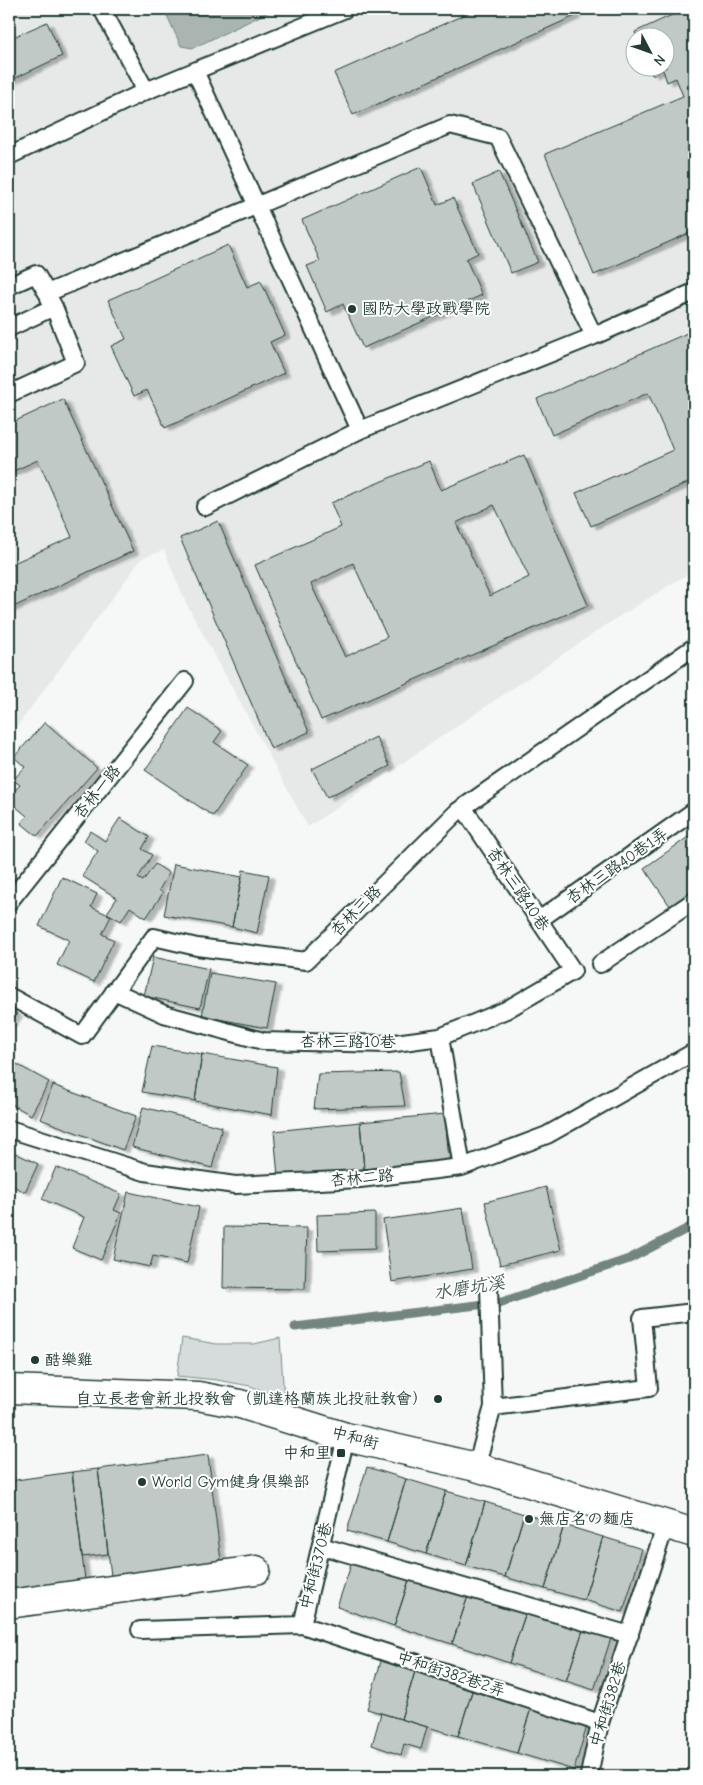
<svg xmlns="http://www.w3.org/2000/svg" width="703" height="1785" viewBox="0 0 703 1785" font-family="'Comic Neue','LXGW WenKai TC','Klee One',sans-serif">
<defs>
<filter id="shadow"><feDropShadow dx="5.5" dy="3" stdDeviation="1" flood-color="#0004"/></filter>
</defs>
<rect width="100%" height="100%" fill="#f6f7f7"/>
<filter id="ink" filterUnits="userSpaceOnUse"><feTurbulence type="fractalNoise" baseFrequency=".02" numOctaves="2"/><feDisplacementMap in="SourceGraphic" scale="10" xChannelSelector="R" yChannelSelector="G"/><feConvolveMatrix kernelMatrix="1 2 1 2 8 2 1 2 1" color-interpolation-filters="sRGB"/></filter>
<g filter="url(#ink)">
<!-- built -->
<path fill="#e6e9e8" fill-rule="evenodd" d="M9 9H694V570L615 619 308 827 185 601 164 550 142 558 9 737ZM636 38H666V68H636Z"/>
<!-- green -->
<path fill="#d6dcdb" stroke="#7a8c88" d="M182 1338 217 1344H254L280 1338 284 1398 250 1386 217 1380 177 1376Z"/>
<!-- water -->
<path fill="#aab5b1" stroke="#72857f" d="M164 9H275L193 48 181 46Z"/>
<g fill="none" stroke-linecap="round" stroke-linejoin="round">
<!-- stream -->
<path stroke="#72857f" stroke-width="9" d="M295 1327 502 1302 629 1259 694 1225"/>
</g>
<!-- building -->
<path fill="#c0c9c6" stroke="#1f3d34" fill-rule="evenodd" filter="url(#shadow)" d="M477 9H572L575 16 353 115 334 73Z
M685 9H694V231L594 275 545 154 683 96 676 78 667 82 663 70 652 75 649 68H666V38H637L635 32Z
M47 22 62 56 9 81V39Z
M421 167 437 205 453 198 478 253 466 259 482 295 363 348 343 304 327 312 307 266 320 261 302 220Z
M499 172 538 262 511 273 473 184Z
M228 245 247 287 261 281 285 335 270 342 284 373 165 428 147 390 134 396 111 346 126 339 108 300Z
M694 330V480L591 526 576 493 673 450 648 393 552 435 537 399Z
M63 399 133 551 9 609V565L72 537 38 460 9 473V424Z
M524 455 588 605 321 720 255 565 341 527 331 503 429 461 441 490ZM494 505 529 577 490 596 456 523ZM353 563 387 637 345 657 311 584Z
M218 521 309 732 271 749 180 538Z
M188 708 222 731 214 742 248 765 213 816 145 770Z
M45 722 97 768 37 836 21 823 27 816 9 801V797L20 785 13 780 25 767 14 757Z
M376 737 390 766 327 797 312 769Z
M120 818 149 837 142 849 152 855 138 878 143 881 155 864 169 873 159 890 163 893 146 918 130 907 121 921 107 913 117 898 82 876 98 851 84 841 90 831 105 841Z
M694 833V889L670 906 644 868Z
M174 864 242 877 232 927 164 915Z
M243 870 269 875 257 933 232 927Z
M62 877 97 894 91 907 111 916 102 934 114 940 94 982 57 965 69 940 39 926Z
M153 957 209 969 200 1008 144 996Z
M210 973 276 984 267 1028 202 1016Z
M9 1008 17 1014 9 1025Z
M152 1046 202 1054 195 1101 142 1092Z
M202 1054 277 1067 272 1115 195 1101Z
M9 1060 49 1082 31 1115 9 1103Z
M399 1072 405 1106 314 1109 318 1074Z
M53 1085 136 1116 123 1150 40 1119Z
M143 1107 222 1127 212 1168 132 1147Z
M445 1114 449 1161 364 1169 360 1122Z
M360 1122 364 1169 278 1177 274 1131Z
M9 1150 38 1164 25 1192 9 1184Z
M56 1167 121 1194 114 1210 121 1213 101 1260 72 1248 84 1217 42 1199Z
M546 1187 561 1250 500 1265 485 1202Z
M128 1192 199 1207 187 1263 153 1256 150 1267 113 1259Z
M463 1208 472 1269 392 1282 383 1220Z
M375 1213V1249L318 1251 317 1215Z
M224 1227 307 1228 305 1289 223 1288Z
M208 1455 222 1569 112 1584 98 1469Z
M367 1467 406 1479 387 1542 347 1531Z
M98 1469 108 1554 82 1557 72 1472Z
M72 1472 86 1588 9 1598V1481Z
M406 1479 446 1491 426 1554 387 1542Z
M446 1491 485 1502 466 1566 426 1554Z
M485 1502 524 1514 505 1577 466 1566Z
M524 1514 564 1525 545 1589 505 1577Z
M564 1525 603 1537 584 1600 545 1589Z
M603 1537 642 1549 623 1612 584 1600Z
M354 1556 411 1574 394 1626 337 1607Z
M411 1574 469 1593 452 1644 394 1626Z
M469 1593 526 1612 509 1663 452 1644Z
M526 1612 583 1630 566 1681 509 1663Z
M591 1624 613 1632 594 1690 566 1681 583 1630 588 1632Z
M382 1658 416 1668 401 1719 367 1709Z
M416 1668 474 1685 458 1736 401 1719Z
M474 1685 533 1702 517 1753 458 1736Z
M533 1702 589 1719 574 1770 517 1753Z
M381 1713 427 1727 421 1749 404 1744 401 1755 372 1745Z"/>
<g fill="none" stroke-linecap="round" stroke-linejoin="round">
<!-- lane casing -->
<g stroke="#1f3d34" stroke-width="20">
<path id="lane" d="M102 9 146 91
M195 71 360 430
M9 156 146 91 345 9
M9 286 36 274 47 293 450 125 498 137 594 336
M9 328 54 307 49 298
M9 394 76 363 54 307
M205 507 360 430 594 336 694 292
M9 902 185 681
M539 920 694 811
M600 964 694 901
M114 991 164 1014 263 1041 388 1044 440 1037 506 1010 573 971 463 807
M9 996 82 1036 154 937 197 947 306 961 458 811 694 647
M440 1037 462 1167
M9 1129 145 1172 235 1185 360 1179 462 1167 547 1135 694 1052
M493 1407 649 1388 642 1318 694 1312
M476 1467 493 1407 489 1287
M321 1546 630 1635
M302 1625 600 1723
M140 1630 302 1625 346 1437
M589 1775 600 1723 666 1524"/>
</g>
<!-- street casing -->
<g stroke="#1f3d34" stroke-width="31">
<path id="street" d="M9 1604 256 1570"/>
</g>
<!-- secondary casing -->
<g stroke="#1f3d34" stroke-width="31">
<path id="secondary" d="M9 1389 198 1396 240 1404 346 1437 476 1467 694 1533"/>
</g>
<!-- lane -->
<use href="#lane" stroke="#fff" stroke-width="16"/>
<!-- street -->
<use href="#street" stroke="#fff" stroke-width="28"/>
<!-- secondary -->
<use href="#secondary" stroke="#fff" stroke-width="28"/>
</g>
</g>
<!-- markers -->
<g fill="#1f3d34" stroke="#fff" stroke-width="2">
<circle cx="352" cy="309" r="5"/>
<circle cx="35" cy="1360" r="5"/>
<circle cx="438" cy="1399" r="5"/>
<rect x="336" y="1448" width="10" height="10" rx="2.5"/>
<circle cx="142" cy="1482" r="5"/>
<circle cx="529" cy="1519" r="5"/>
</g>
<g text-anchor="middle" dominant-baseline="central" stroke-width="4" stroke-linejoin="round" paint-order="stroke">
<!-- poi labels -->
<g font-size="16" fill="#1f3d34" stroke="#fff" text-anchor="start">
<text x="362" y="309">國防大學政戰學院</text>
<text x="45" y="1360">酷樂雞</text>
<text x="428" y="1399" text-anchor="end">自立長老會新北投教會（凱達格蘭族北投社教會）</text>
<text x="331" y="1453" text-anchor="end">中和里</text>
<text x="152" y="1482">World Gym健身俱樂部</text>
<text x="539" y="1519">無店名の麵店</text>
</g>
<!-- street labels -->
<g font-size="16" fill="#1f3d34" stroke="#fff">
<text transform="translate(97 792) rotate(-51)">杏林一路</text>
<text transform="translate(617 866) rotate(-35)">杏林三路40巷1弄</text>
<text transform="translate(518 889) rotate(56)">杏林三路40巷</text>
<text transform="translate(356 911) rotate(-45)">杏林三路</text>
<text x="348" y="1042">杏林三路10巷</text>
<text transform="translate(362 1178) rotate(-5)">杏林二路</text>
<text transform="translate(355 1438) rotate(15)">中和街</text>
<text transform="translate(316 1566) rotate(-76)">中和街370巷</text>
<text transform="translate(451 1674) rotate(18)">中和街382巷2弄</text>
<text transform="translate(608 1704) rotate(-73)">中和街382巷</text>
</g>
<!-- water labels -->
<g font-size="18" font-style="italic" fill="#49615a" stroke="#fff">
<text transform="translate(469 1288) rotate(-9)">水磨坑溪</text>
</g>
</g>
<!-- margin -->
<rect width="703" height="1785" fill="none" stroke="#fff" stroke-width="30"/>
<rect x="15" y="15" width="673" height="1755" fill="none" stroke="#1f3d34" stroke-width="2" filter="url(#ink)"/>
<!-- north arrow -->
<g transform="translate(650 52) rotate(131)"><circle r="24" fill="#ffffff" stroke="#a5b1ae"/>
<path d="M0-4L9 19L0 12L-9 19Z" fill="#1f3d34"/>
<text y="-8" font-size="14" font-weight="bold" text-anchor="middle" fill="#1f3d34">N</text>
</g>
</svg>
